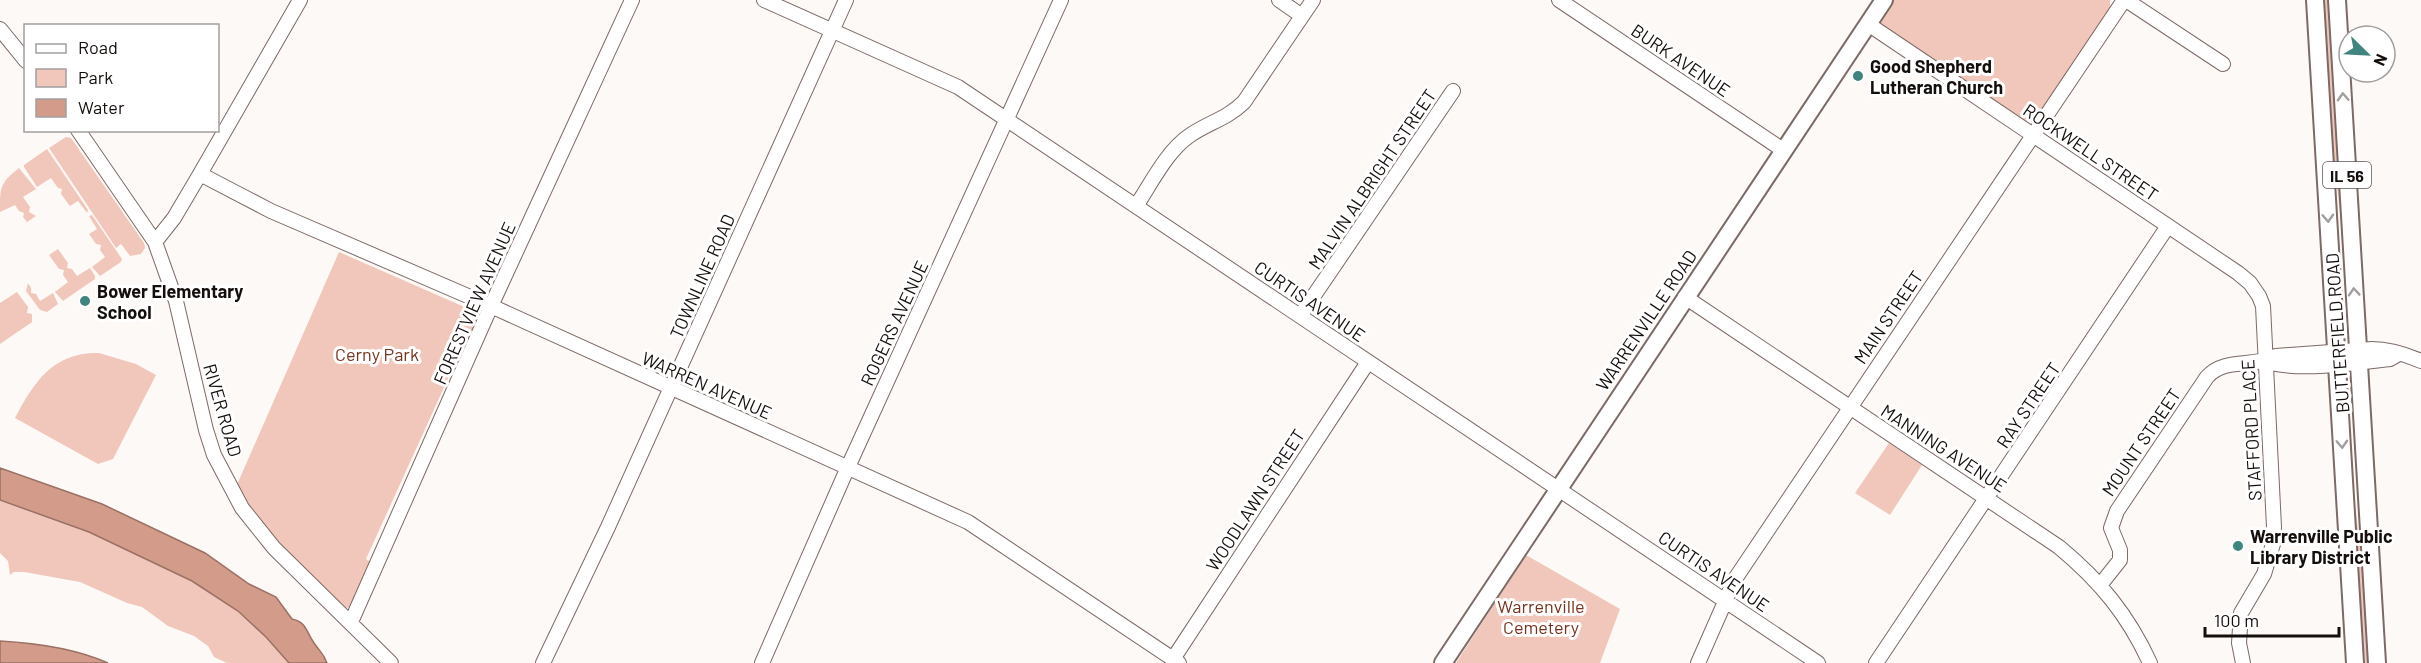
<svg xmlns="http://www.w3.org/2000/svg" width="2421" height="663" viewBox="0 0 2421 663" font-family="Barlow,sans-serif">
<rect width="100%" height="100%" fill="#fdf9f7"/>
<!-- green -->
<path fill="#f0c7ba" d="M1892 0H2110V8L2036 118 2030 122 2024 120 1886 31 1880 24 1882 15Z
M2320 0H2331L2349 323 2342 229 2327 104Z
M66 137 71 138 144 243 145 248 141 254 130 256 121 244 116 248 49 148Z
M47 149 88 210 87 213 78 201 70 206 61 194 62 189 58 188 51 178 37 187 24 167V165Z
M19 168 36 189 23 197 30 207 29 212 36 216 27 222 23 217 24 213 19 211 15 205 0 212C0 187 0 183 19 168Z
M92 215 122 259 121 262 100 276 92 267 105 257 100 250 101 245 96 244 89 234 97 229 89 216Z
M58 249 68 263 67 268 72 269 77 276 90 268 95 276V279L63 301 55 292 68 282 63 275 64 270 59 269 49 255Z
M339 252 469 309 473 304 479 307 483 313 472 342 466 339 366 559 372 563 350 607 346 608 269 535 249 510 236 487Z
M28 283 31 288V293L36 294 40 301 53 293 58 304 47 312 40 310 26 291Z
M17 292 28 307 27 313 32 314V322L0 344V303Z
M99 353 136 364 156 375 113 459 98 464 15 418C34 382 53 352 99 353Z
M1889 443 1922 465 1890 515 1855 493Z
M2352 481 2366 594 2371 663H2365L2353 548Z
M0 500 89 532 192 581 238 611 266 637 289 663H227L214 657 208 646 194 636 168 626 142 607 127 603 80 582 24 572H14L10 575 8 561 0 553Z
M1526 555 1620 609 1600 663H1456Z"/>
<!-- water -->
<path fill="#d39b8a" stroke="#9a7164" stroke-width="1.5" d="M0 468 102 504 205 553 249 584 276 597 292 619C307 622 306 632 314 643 320 652 323 652 327 663H289L266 637 238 611 192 581 89 532 0 500Z
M0 641C37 643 74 648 108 663H0Z"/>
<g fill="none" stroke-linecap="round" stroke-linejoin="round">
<!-- minor casing -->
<g stroke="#7c6a65" stroke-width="16">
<path id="minor" d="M764 0 958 87 1818 663
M1279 0 1302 16
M1559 0 1783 150
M2126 0 2223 64
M1868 24 2238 273 2250 283 2259 296 2263 306 2274 527 2273 544 2264 574 2241 613 2239 643 2243 663
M0 29 26 61
M78 130 155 242 176 301 206 430 214 455 242 508 274 548 391 663
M200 174 271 211 491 306 968 522 1179 663
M1136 206C1151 184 1166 152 1189 136 1207 123 1227 119 1244 102L1313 0
M155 242 174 218 200 174 300 0
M1685 297 2059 547C2100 581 2128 615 2150 663
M1300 316 1453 91
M2266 361C2293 372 2359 363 2390 359L2397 355
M2101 584 2120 560V550L2111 528 2117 511 2207 377C2225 357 2254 368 2276 356L2372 349C2388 349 2407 355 2421 361
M351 622 491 306 632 0
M1173 659 1368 362
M543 663 608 527 846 0
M762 663 848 467 1061 0
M1698 663 1735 579 2124 0
M1876 663 2168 226"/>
</g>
<!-- major casing -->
<g stroke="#7c6a65" stroke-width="20">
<path id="major" d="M2315 0 2355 663
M2337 0 2377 663
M1443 663 1884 0"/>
</g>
<!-- minor -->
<use href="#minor" stroke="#fff" stroke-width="14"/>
<!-- major -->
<use href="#major" stroke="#fff" stroke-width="16"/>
</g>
<!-- one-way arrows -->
<defs><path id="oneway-chevron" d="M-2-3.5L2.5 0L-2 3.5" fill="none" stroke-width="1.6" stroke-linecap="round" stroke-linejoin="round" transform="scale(1.5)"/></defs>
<g stroke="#a19f9e">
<use href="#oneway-chevron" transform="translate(2343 97) rotate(-93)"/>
<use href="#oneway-chevron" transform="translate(2328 218) rotate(87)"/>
<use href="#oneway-chevron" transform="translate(2354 292) rotate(-94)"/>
<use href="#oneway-chevron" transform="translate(2342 444) rotate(87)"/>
</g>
<!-- markers -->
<g fill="#3e857f" stroke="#fff" stroke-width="2">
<circle cx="1858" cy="76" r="6"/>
<circle cx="85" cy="301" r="6"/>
<circle cx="2238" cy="546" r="6"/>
</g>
<g text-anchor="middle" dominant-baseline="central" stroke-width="6" stroke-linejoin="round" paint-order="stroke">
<!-- shield labels -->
<rect fill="#fff" stroke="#5a5655" stroke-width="1.5" x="2323" y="162" width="48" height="26" rx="4.5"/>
<g font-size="16" font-weight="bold" fill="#140e0c">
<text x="2347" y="175">IL 56</text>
</g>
<!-- street labels -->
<g font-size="18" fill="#140e0c" stroke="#fff">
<text transform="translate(1681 60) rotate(34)">BURK AVENUE</text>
<text transform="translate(2091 152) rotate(34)">ROCKWELL STREET</text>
<text transform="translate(1372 179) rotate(-56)">MALVIN ALBRIGHT STREET</text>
<text transform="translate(702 276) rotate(-66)">TOWNLINE ROAD</text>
<text transform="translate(1310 301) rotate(34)">CURTIS AVENUE</text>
<text transform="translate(474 303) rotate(-66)">FORESTVIEW AVENUE</text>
<text transform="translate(1888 317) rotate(-56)">MAIN STREET</text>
<text transform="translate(1646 320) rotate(-56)">WARRENVILLE ROAD</text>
<text transform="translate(894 323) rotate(-65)">ROGERS AVENUE</text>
<text transform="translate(2337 333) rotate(-94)">BUTTERFIELD ROAD</text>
<text transform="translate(707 385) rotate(24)">WARREN AVENUE</text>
<text transform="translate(2028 405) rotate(-56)">RAY STREET</text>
<text transform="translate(223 410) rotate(74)">RIVER ROAD</text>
<text transform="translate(2251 430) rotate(-93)">STAFFORD PLACE</text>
<text transform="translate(2141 442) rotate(-56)">MOUNT STREET</text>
<text transform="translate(1944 448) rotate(33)">MANNING AVENUE</text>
<text transform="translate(1255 500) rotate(-57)">WOODLAWN STREET</text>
<text transform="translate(1714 571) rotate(34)">CURTIS AVENUE</text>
</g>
<!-- poi labels -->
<g font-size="18" font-weight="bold" fill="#140e0c" stroke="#fff" text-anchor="start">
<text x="1870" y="66">Good Shepherd<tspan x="1870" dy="21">Lutheran Church</tspan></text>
<text x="97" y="291">Bower Elementary<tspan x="97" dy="21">School</tspan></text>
<text x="2250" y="536">Warrenville Public<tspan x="2250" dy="21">Library District</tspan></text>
</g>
<!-- park labels -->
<g font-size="18" fill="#77321d" stroke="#fff">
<text x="377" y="354">Cerny Park</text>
<text x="1541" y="606">Warrenville<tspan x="1541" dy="21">Cemetery</tspan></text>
</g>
</g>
<!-- legend -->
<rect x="24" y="24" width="195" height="108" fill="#ffffff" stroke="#a19f9e" stroke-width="1.5"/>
<rect x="36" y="44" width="30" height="9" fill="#ffffff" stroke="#a19f9e" stroke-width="1.5"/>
<text x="78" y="54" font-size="18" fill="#140e0c">Road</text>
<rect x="36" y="69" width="30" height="18" fill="#f0c7ba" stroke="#a19f9e" stroke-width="1.5"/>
<text x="78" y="84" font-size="18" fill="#140e0c">Park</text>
<rect x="36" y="99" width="30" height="18" fill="#d39b8a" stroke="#a19f9e" stroke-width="1.5"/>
<text x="78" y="114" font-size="18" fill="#140e0c">Water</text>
<!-- north arrow -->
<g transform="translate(2367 54) rotate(114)"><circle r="28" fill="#ffffff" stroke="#a19f9e" stroke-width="1.5"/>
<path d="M0-4.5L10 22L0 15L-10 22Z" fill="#3e857f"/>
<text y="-9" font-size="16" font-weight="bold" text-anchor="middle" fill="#140e0c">N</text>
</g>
<!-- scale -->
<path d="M2205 627v9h134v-9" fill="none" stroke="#140e0c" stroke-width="3"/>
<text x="2214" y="627" font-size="18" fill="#140e0c" stroke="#ffffff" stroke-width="4.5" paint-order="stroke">100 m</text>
</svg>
